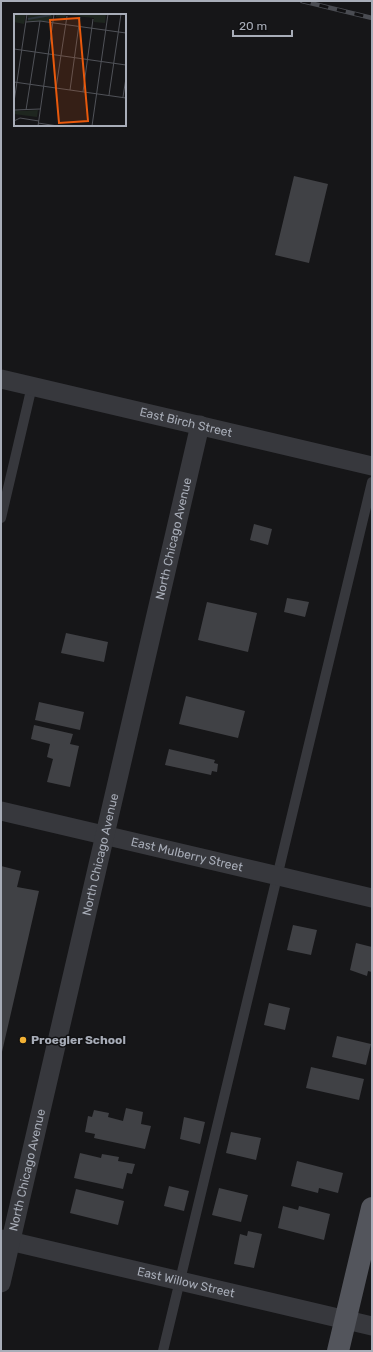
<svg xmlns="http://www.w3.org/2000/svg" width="373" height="1352" viewBox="0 0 373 1352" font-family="Rubik,sans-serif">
<rect width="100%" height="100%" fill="#161618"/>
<!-- building -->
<path fill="#404145" d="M294 176 328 184 309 263 275 255Z
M254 524 272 529 268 545 250 540Z
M287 598 309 602 305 617 284 612Z
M207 602 257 613 248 652 198 640Z
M66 633 108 642 104 662 61 653Z
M186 696 245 711 238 738 179 724Z
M39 702 84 712 80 730 35 720Z
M34 725 73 734 70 744 79 746 70 787 47 782 53 759 47 757 50 744 31 739Z
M169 749 215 760 214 763 218 764 217 772 212 771 211 775 165 765Z
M1 866 21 871 17 887 39 891 2 1052Z
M293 925 317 930 311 955 287 950Z
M356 943 372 947V972L368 971 367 976 350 970Z
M269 1003 290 1008 285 1030 264 1025Z
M337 1036 371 1044 366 1065 332 1057Z
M311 1067 364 1079 359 1100 306 1088Z
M126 1108 143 1112 141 1124 151 1126 145 1149 94 1138 95 1134 85 1132 88 1116 92 1117 94 1110 109 1113 108 1117 123 1121Z
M184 1117 205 1122 200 1144 180 1139Z
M231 1132 261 1138 256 1160 226 1153Z
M80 1153 101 1158 102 1154 119 1157 118 1161 135 1164 132 1174 127 1173 123 1189 74 1178Z
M297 1161 343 1173 338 1193 319 1188 318 1193 291 1186Z
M169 1186 189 1191 184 1211 164 1206Z
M219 1188 248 1195 241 1222 212 1215Z
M76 1189 124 1201 118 1225 70 1213Z
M283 1206 298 1210 299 1206 330 1214 324 1240 278 1228Z
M248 1231 262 1234 254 1268 234 1264 240 1234 247 1236Z"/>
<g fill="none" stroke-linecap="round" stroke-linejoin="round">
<!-- lane -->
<path stroke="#37383d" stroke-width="10" d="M1 518 32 386
M163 1351 372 482"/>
<!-- street -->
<g stroke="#37383d" stroke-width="19">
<path id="s1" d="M1 379 372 466"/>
<path id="s2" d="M1 811 372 898"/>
<path id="s3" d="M1 1239 372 1326"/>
<path id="s4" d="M1 1283 200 425"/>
</g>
<!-- primary -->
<path stroke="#53555c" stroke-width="22" d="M338 1351 372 1208"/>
<!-- rail casing -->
<g stroke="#4a4c52" stroke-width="4.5">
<path id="rail" d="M302 1 372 18"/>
</g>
<!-- rail -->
<use href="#rail" stroke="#111113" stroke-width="3" stroke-dasharray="9" stroke-linecap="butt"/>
</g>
<!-- markers -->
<circle fill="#f2b134" stroke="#111113" stroke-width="1.5" cx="23" cy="1040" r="4"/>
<g text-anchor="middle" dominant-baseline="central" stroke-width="3" stroke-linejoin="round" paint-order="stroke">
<!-- street labels -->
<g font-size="12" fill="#a8adb8" stroke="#111113">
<text stroke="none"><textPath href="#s1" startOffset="190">East Birch Street</textPath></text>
<text stroke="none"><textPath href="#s4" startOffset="764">North Chicago Avenue</textPath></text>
<text stroke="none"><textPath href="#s4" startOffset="440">North Chicago Avenue</textPath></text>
<text stroke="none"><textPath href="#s2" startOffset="191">East Mulberry Street</textPath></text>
<text stroke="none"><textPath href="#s4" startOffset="116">North Chicago Avenue</textPath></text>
<text stroke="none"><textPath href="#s3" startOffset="190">East Willow Street</textPath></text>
</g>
<!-- poi labels -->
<g font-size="12" font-weight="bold" fill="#a8adb8" stroke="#111113" text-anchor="start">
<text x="31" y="1040">Proegler School</text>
</g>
</g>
<!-- overview -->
<g transform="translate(14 14)">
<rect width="112" height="112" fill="#161618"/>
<path d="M0 0H12L10 10 0 8ZM14 0H39L37 7H14ZM42 0H92L91 9 80 8V4L52 1 51 4 42 3ZM1 96 7 97 24 96 23 103 0 100Z" fill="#1e261f"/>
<path fill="none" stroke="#2c353c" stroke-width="2" d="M14 5 37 1"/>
<path fill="none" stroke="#505258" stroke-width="1" d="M12 8 26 7 112 19M0 35 112 51M0 68 112 84M42 74 53 2M56 76 66 3M69 78 79 5M95 81 107 0M109 83 112 64M0 88 13 0M0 96 26 95M12 96 26 7M0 107 6 104 25 107M24 109 44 112M24 112 40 0M78 112 94 0"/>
<path fill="#e8590c" fill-opacity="0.15" stroke="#e8590c" stroke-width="2" d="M65 4 74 107 45 109 36 6Z"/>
<rect width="112" height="112" fill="none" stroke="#a8adb8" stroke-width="2"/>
</g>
<!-- border -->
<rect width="373" height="1352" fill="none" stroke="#a8adb8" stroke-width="4"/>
<!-- scale -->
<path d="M233 30v6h59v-6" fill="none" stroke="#a8adb8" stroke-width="2"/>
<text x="239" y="30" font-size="12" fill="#a8adb8" stroke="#111113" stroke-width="3" paint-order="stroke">20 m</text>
</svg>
